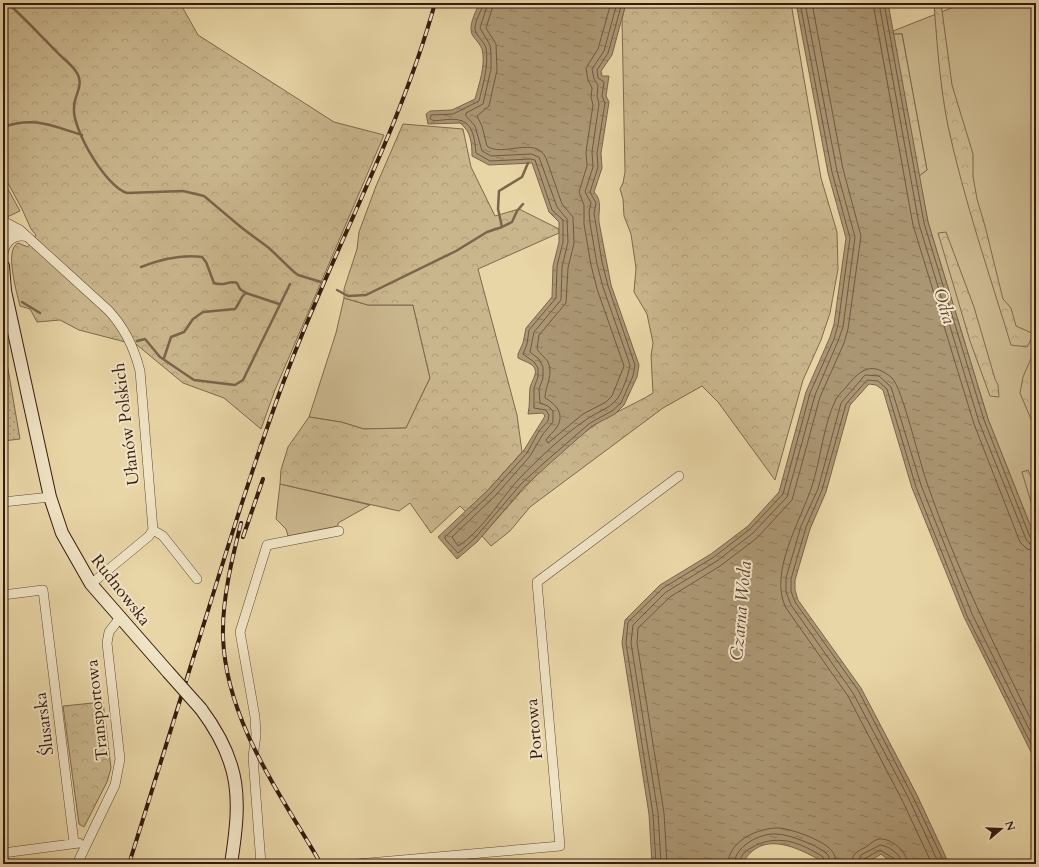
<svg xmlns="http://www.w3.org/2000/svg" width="1039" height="867" viewBox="0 0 1039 867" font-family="Cardo,serif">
<defs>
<pattern id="forest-crowns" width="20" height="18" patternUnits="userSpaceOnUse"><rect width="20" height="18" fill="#cab68d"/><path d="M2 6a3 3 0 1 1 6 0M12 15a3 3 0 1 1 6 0" fill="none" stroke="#ae9c78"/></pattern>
<pattern id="garden-dots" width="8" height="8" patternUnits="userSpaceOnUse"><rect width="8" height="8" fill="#cab68d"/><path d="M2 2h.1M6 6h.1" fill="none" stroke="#ae9c78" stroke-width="1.8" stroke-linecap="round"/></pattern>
<pattern id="water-ripples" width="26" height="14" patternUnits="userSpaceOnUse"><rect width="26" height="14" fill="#ab9673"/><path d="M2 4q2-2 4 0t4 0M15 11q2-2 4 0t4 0" fill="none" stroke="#8c7a5d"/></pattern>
</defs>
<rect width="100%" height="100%" fill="#e9d6a7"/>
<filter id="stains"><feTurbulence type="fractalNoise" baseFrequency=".005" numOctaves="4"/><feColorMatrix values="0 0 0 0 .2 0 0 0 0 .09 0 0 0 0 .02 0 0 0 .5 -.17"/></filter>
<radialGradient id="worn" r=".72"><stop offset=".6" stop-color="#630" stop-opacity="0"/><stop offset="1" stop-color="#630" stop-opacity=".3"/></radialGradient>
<!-- green -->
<path fill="#cab68d" stroke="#7f684e" d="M964 3H1036V540L988 419 928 222 919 176 927 170 902 34H893V31Z
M3 180 20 211 7 217 3 211Z
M344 298 368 305H413L430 378 406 428 364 429 341 422 309 417 336 333Z
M280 484 370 505 338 523V526L288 536 286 529 276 519Z"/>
<!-- forest -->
<path fill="url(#forest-crowns)" stroke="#7f684e" d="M3 3H180L198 35 334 122 384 135 275 390 261 429 224 398 183 383 137 345 79 330 60 320 37 322 30 309 20 306C17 293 4 250 18 243L28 247 36 235 31 229 22 209 3 174Z
M626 3H791L821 178 837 232 838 269 830 313 821 340 803 380 775 480 718 402 702 386 663 408 530 507 510 531 491 546 482 536C516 498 549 456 592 427 611 413 634 405 653 393L651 356 653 343 647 314 634 292 636 268 631 234 624 216 623 199 620 189 623 183 625 172 622 19Z
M934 3H941L952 85 973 154V176L977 199 985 226 1003 299 1011 308 1016 326 1034 334 1027 347 1011 345C989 273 964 200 948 126 940 86 937 44 934 3Z
M893 34H902L927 170 919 176Z
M403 124 463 129 471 167 495 216 519 209 559 229V233L478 269 517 415 522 452 489 489 466 512 460 506 431 533 410 503 399 511 280 484 281 470 288 447 309 417 341 422 364 429 406 428 430 378 413 305H368L344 298V289L357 249 359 232 376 186Z
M946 232 974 307 995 379 998 385 999 397 990 396 970 341 938 233Z
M1036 347V431L1020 393 1023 377Z
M1028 470 1036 489V519L1022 472Z
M103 702 111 768 107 782 84 827 79 824 63 706Z"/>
<!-- garden -->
<path fill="url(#garden-dots)" stroke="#7f684e" d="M3 340 20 439 3 441Z"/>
<!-- water -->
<path fill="url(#water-ripples)" stroke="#7b644b" d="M479 3H626L612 55 601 71 602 76H609L606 96 609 102 601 153 602 168 594 192C603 201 598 211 599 222L611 285 639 365 637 377 624 405 615 414 592 426 548 465 524 487 477 542 457 559 438 537 489 489 524 450 545 416 543 413 528 414C530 405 529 397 530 388 531 382 537 375 535 369 533 363 523 361 518 358V354L523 343 526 328 552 297 553 266 559 242V222L549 212 532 163 489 165 472 156C472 144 471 131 460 123L428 124 426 114 430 111 452 110 475 99C479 84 486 65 482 49 480 44 476 40 473 36 467 26 476 13 479 3Z
M796 3H888L928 222 988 419 1036 540V762L964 617 912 488 883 390 876 385 869 384 850 405 826 492 810 529 795 580V590L798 600 861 688 917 795 949 864H893L881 854C864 867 842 864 822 864L820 860C794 846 761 830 742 864H652L649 814 622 643 625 620 660 585 711 554 748 526 779 492 806 392 830 337 834 324 846 238 828 173Z"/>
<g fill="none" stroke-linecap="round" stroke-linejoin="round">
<!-- shore -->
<path stroke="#705840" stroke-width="1" d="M483 3C482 11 476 18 475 27 474 35 484 40 486 48 489 66 483 84 479 101L453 114 431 115 430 119C435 122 438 120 443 120 470 116 474 129 476 153L490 161 531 159 535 160 552 210 563 220V242L557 266 556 298 529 330 527 344 523 354 534 362 538 368V377L534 388V408L546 410 549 415 548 421 539 431 527 453 492 492 445 537V539L458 553 474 539 521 484 545 462 590 423 612 411 621 403 633 376 635 365 608 286 602 262 594 213 596 203 590 192 598 167 597 153 605 103 602 96 604 82 598 78 597 70 608 53 622 3
M488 3 480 28 490 45 491 54V69L483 104 466 113V116L475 126 482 151 491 156 531 154 539 157 557 207 567 219 568 242 562 267 561 300 534 332 530 352 539 359 543 367V378L539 389 540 403 548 406 553 411V422L543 434 530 456 496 495 452 537 458 546C480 533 501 499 518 480 538 459 562 436 587 419 597 412 609 409 617 399 622 393 629 373 630 365L603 287 597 264 590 223 589 212 591 203 585 192 593 167 592 152 599 104 597 96 598 85 594 79 592 69 604 51 617 3
M494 3 486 28 496 44 497 70 489 106 477 116 482 126 487 146C503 158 535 135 546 158L562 204 573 217 574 243 568 268 566 303 539 335 537 349C540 354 545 357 548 362 554 374 545 386 545 398 556 404 565 414 557 427 554 432 549 435 546 440L548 443 583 414 606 402 612 396 624 366 597 289 591 265 584 224V205L579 192 587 166 586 152 593 105 591 97 592 88 588 80 586 68 598 49 611 3
M873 3 913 225 974 424 1020 542 1027 549 1036 551
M879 3 919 224 979 422 1026 539 1030 544 1036 545
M884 3 924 223 984 420 1030 537 1036 540
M656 864 653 814 626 643 628 622 663 588 714 557 750 529 783 494 810 393 834 339 838 325 850 238 832 172 800 3
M661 864 658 813 631 643 633 625 666 592 717 561 753 533 787 497 815 395 838 341 843 327 855 237 837 171 805 3
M667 864 664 813 637 643 638 628 670 597 720 566 757 538 792 500 820 397 844 343 848 329 861 236 843 169 812 3
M728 864C728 842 756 829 775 828 788 827 823 840 831 850 835 854 836 859 836 864
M734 864C735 846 760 833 776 834 789 834 816 845 826 853 829 855 830 860 830 864
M739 864C740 856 745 851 751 848 776 833 800 842 823 857L825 864
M851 864C852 853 858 851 866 847 871 844 873 840 879 839 892 838 907 852 908 864
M857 864 861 855 880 845C889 846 901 854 902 864
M862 864 864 859 880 850 895 859 896 864
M932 864 903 802 848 696 786 608C768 573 801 520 812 486 821 458 823 426 836 399 839 394 844 390 847 386 861 369 872 361 892 378 902 387 920 464 927 483 956 568 996 649 1036 730
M939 864 909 799 853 693 791 605 786 592V578L801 526 818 489 841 403 865 375 879 376 891 387 921 485 972 614 1036 743
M945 864 913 797 858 690 795 602 791 591V579L806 527 822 490 846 404 867 380 878 381 887 389 916 487 967 616 1036 754"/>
<!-- stream -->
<path stroke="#7b644b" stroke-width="2.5" d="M3 4 12 7C27 21 41 36 55 50 61 57 70 63 75 70 86 85 74 93 74 108 72 129 106 187 127 193L183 191 204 196 242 228 269 248 294 272 298 275 321 282
M3 127C34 116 52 126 82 135
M502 227 512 222 517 211 523 204
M141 267C161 259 181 254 202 257L206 262 214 283C224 287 229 280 237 283L240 289 246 293
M337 290 348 296 366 295 456 251 487 232 502 227 498 209 499 191 522 177 528 163
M22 302 40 313
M137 341 145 339 160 357 194 380 235 385 243 380 290 284
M164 358 171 337 184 332 193 319 203 312 235 309C240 303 240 297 246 293L279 304"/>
<!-- minor casing -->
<g stroke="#614934" stroke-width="10">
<path id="minor" d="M3 221 20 230 108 310C125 328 134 347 140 371L153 530 149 536 91 584
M3 230 21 234
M3 254C5 241 15 233 28 237
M3 502 50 497
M153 530 163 536 197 579
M3 595 43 590 74 843
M3 853 79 843
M77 864 115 785 120 759 107 643 109 632 119 619
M261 864 253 757 256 735 255 717 240 632 267 545 339 531
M357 864 560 846 537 582 679 476"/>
</g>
<!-- secondary casing -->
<g stroke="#341a0e" stroke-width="14">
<path id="secondary" d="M3 266 5 291 50 497 62 533 91 584 168 672
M201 709C242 764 241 799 231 864"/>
</g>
<!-- minor -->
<use href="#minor" stroke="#f1e4c6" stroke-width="9"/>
<!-- secondary -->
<use href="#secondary" stroke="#f1e4c6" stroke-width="12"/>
<!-- rail casing -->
<g stroke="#341a0e" stroke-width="4">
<path id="rail" d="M241 523C232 559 222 599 223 637 226 721 280 793 321 864
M243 537 263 479
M129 864C158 772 187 680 215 588 238 514 261 441 288 370 335 246 400 130 435 3"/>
</g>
<!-- rail -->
<use href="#rail" stroke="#f1e4c6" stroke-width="2.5" stroke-dasharray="8" stroke-linecap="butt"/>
<!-- secondary-bridge casing -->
<g stroke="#341a0e" stroke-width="14" stroke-linecap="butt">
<path id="secondary-bridge" d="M168 672 201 709"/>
</g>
<!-- secondary-bridge -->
<use href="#secondary-bridge" stroke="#f1e4c6" stroke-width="12"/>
</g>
<g text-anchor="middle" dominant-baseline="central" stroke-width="4" stroke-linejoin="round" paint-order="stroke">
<!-- street labels -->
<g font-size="17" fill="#341a0e" stroke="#f1e4c6">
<text transform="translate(126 424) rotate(-97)">Ułanów Polskich</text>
<text transform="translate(121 590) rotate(52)">Rudnowska</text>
<text transform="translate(97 710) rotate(-96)">Transportowa</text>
<text transform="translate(44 724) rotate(-97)">Ślusarska</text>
<text transform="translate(534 729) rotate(-95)">Portowa</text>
</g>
<!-- water labels -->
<g font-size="18" font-style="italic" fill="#5e4531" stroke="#f1e4c6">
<text transform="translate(944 306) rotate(73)">Odra</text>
<text transform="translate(741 611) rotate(-85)">Czarna Woda</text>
</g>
</g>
<!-- margin -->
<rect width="1039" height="867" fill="none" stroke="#e9d6a7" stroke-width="16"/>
<rect x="4" y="4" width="1031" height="859" fill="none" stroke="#341a0e" stroke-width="2"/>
<rect x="8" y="8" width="1023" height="851" fill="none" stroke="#341a0e"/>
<!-- north arrow -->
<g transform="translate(1001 829) rotate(71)" stroke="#f1e4c6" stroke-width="3" paint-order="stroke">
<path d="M0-3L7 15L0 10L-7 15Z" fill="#341a0e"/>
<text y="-6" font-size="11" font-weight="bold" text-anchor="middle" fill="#341a0e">N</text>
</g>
<rect width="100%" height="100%" filter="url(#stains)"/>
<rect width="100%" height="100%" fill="url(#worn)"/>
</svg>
